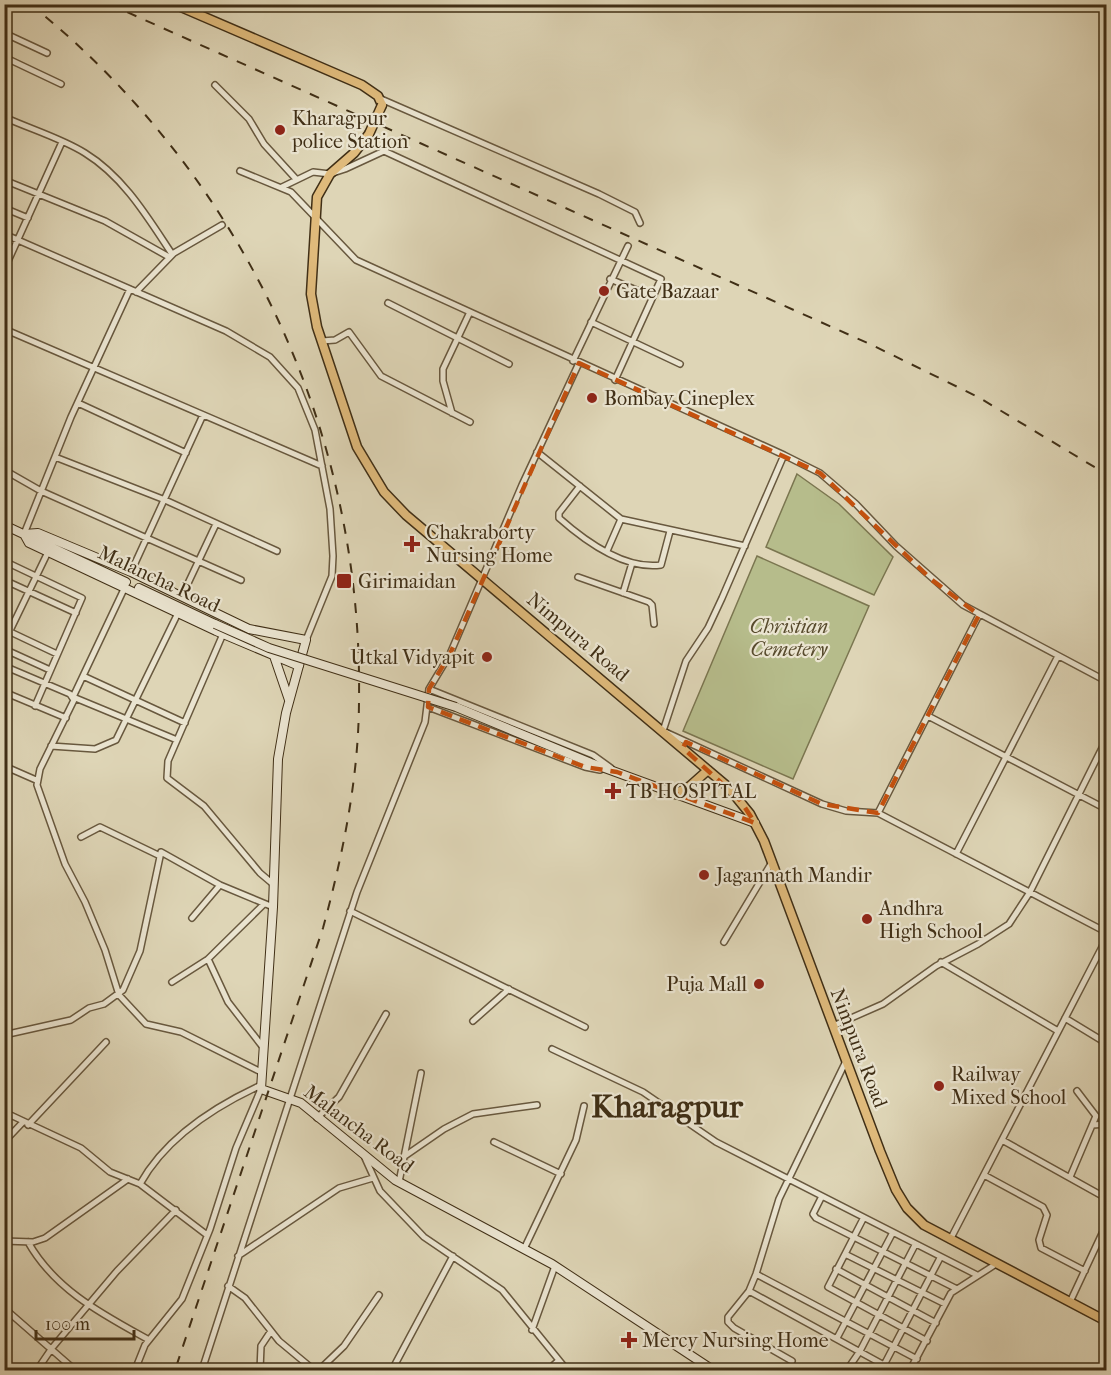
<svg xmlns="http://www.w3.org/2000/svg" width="1111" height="1375" viewBox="0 0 1111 1375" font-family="'IM FELL French Canon',serif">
<rect width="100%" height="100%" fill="#ded5b6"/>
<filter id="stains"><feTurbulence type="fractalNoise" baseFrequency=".00333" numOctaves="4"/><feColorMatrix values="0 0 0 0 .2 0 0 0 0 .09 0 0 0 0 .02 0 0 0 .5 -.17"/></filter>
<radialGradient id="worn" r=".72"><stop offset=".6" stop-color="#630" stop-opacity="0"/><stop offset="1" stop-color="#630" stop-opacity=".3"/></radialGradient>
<!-- green -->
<path fill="#b6bc8b" stroke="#7b7650" stroke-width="1.5" d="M797 474 839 504 893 557 874 595 766 547Z
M757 556 869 606 793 779 683 731Z"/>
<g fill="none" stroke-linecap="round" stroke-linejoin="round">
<!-- street casing -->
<g stroke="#68583e" stroke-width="8">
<path id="street" d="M4 33 47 53
M4 57 61 84
M215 85 249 119 264 144 296 179
M381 99 599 194 635 212 640 223
M4 117C30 129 61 138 85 153 124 177 148 218 172 254
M240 171 291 192 356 260 784 455 820 473 856 504 896 546 963 605 1106 681
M4 180 105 221 169 257
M282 187 313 172 330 174 345 169 384 151 661 279 615 380
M4 208 28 218
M4 234 226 331 270 357 298 388 315 430 330 509 333 556 332 576 306 640
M4 270 62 142
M610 279 653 297
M136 292 174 253 222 225
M388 303 509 364
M591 322 680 364
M4 329 322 466
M322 341 335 340 349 332 381 376 470 422
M573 361 628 246
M78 403 186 453
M452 413 443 381V369L469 314
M537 452 621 519 745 546
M784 455 722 598 708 628 686 661 663 731 822 804 846 811 878 813 1106 932
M55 457 165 500 277 551
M6 471 41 491 241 580
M580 486 559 513V518C585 541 624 570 661 565L670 531
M24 534 71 417 130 289
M607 551 621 519
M4 561 82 598 35 706
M131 572 203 415
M578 577 649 602 652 605 654 624
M4 580 76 613
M125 587 73 697 177 740
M623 593 632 563
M182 596 216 524
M4 629 57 654
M223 634 168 761 167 778 204 806 260 873 273 884
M4 643 48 552
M4 649 50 670
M4 666 70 694 74 700 40 769 37 785 65 864 85 902 105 950 119 995 146 1024 181 1032 261 1072
M83 676 185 723
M429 689 593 755 611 768
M4 692 66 718
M428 707 585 767 600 770
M928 716 1106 809
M51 746 95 749 116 740 178 613
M4 766 36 780
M878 813 979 615
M81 837 100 827 158 855
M956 854 1058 656
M350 911 585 1027
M192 918 220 885
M1106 937 1102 947 1106 949
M724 942 772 862
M208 959 228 1002 262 1046
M941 962 1058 1031
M172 982 208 959 263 905
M1065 1018 1106 1043
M473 1021 509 989
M833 1026 883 1004 936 966 978 944 1009 924 1030 892 1106 740
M4 1035 71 1020 89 1008 104 1004 123 990 140 951 161 852 220 885 273 907
M552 1049 643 1092 716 1142 977 1275
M4 1112 81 1148 110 1172 140 1184 207 1235
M317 1118 339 1097 386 1014
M28 1125 106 1042
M1093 1125 1106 1124
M1002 1140 1106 1198
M4 1142 23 1122
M494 1142 561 1174
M365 1158 380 1191 424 1237 502 1290 567 1370
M402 1158 444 1129 473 1114 537 1105
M984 1175 1043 1207 1047 1215 1039 1240 1041 1248 1085 1271
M1070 1177 1096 1116 1077 1091
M399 1182 421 1073
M140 1184C165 1139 214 1107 259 1086
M821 1198 813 1214 816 1218 957 1289
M863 1219 828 1287 927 1341
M950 1240 1102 947
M4 1241 33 1242 45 1238 128 1179
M28 1242C55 1290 102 1314 149 1340
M524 1249 576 1140 584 1106
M845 1254 945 1304
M238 1256 339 1188 373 1178
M836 1269 936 1323
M756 1274 917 1359
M228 1286 245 1298 279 1341 314 1370
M749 1291 893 1370
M1070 1302 1106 1225
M4 1308 75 1370
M532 1330 555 1266
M837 1338 892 1234
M792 1361 734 1328 728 1322V1317L749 1291 756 1274 779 1199 846 1061
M884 1365 940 1258
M37 1370 52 1348 117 1271 176 1210
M135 1370 145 1345 182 1299 210 1229 236 1148 261 1089
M202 1370 357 892 425 722 429 689 450 654 522 485 579 363
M260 1370 261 1346 271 1331
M319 1370 344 1346 379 1295
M392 1370 453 1256
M548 1370 558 1361
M847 1370 860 1351 915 1245
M910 1370 951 1293 996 1264"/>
</g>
<!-- secondary casing -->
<g stroke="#402f16" stroke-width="10">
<path id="secondary" d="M4 525 126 582
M139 588 215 624
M274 656 289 700
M299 666 216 631 29 543 24 534 38 533 131 572 249 629 306 640 286 713 278 759 273 907 261 1089 301 1103 395 1180 552 1264 713 1370
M456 707 591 763 755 823"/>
</g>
<!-- primary casing -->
<g stroke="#402f16" stroke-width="11">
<path id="primary" d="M174 4 362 85 378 96 382 105
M369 134 354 153 330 174 317 197 311 294 317 327 357 447 384 492 406 515 728 787 750 814 764 841 880 1151 896 1190 907 1208 924 1225 1106 1321
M675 794 690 786 708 770"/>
</g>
<!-- street -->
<use href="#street" stroke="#eae4d0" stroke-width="5"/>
<!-- secondary -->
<use href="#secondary" stroke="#eae4d0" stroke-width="8"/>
<!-- primary -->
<use href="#primary" stroke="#dfba7b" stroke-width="8"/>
<!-- rail -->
<path stroke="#402f16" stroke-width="2" stroke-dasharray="10 10" stroke-linecap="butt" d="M30 4C241 173 363 429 359 699 359 777 343 854 323 928L175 1370
M109 4 872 345 978 397 1106 474"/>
<!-- secondary-bridge casing -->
<g stroke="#402f16" stroke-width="10" stroke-linecap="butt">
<path id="secondary-bridge" d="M215 624 269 648 456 707"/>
</g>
<!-- primary-bridge casing -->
<g stroke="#402f16" stroke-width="11" stroke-linecap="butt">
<path id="primary-bridge" d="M369 134 382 105"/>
</g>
<!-- secondary-bridge -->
<use href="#secondary-bridge" stroke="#eae4d0" stroke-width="8"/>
<!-- primary-bridge -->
<use href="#primary-bridge" stroke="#dfba7b" stroke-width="8"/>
</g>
<!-- marked area -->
<path fill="none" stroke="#c6510e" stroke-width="4.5" stroke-dasharray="12 8" stroke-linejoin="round" d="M579 363 820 473 932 580 979 615 878 813 822 804 686 742 683 748 740 800 755 823 617 772 585 767 428 707 429 689 450 654Z"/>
<!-- markers -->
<g fill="#8f2418" stroke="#eae4d0" stroke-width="2">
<circle cx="280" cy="130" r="6"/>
<circle cx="604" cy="291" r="6"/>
<circle cx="592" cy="398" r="6"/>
<path d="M409 535h6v6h6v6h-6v6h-6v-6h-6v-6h6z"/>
<rect x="336" y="573" width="16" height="16" rx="3"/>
<circle cx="487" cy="657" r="6"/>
<path d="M610 782h6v6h6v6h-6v6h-6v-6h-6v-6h6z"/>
<circle cx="704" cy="875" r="6"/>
<circle cx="867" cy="919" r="6"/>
<circle cx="759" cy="984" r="6"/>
<circle cx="939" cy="1086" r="6"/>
<path d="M626 1331h6v6h6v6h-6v6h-6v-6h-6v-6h6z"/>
</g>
<g text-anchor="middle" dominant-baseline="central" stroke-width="4.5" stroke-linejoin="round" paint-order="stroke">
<!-- poi labels -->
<g font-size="20" fill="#402f16" stroke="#eae4d0" text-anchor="start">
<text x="292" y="118">Kharagpur<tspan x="292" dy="23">police Station</tspan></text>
<text x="616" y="291">Gate Bazaar</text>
<text x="604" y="398">Bombay Cineplex</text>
<text x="426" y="532">Chakraborty<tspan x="426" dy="23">Nursing Home</tspan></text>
<text x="358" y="581">Girimaidan</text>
<text x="475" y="657" text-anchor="end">Utkal Vidyapit</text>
<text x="626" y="791">TB HOSPITAL</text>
<text x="716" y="875">Jagannath Mandir</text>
<text x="879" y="908">Andhra<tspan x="879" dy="23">High School</tspan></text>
<text x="747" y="984" text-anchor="end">Puja Mall</text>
<text x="951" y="1074">Railway<tspan x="951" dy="23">Mixed School</tspan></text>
<text x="642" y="1340">Mercy Nursing Home</text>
</g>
<!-- street labels -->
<g font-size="20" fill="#402f16" stroke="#eae4d0">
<text transform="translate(159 579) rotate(25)">Malancha Road</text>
<text transform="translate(578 637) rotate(40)">Nimpura Road</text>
<text transform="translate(859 1048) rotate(69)">Nimpura Road</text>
<text transform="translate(359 1129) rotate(37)">Malancha Road</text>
</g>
<!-- park labels -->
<g font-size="20" font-style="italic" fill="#584b2d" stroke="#eae4d0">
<text x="789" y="626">Christian<tspan x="789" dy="23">Cemetery</tspan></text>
</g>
<!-- town labels -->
<g font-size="32" font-weight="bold" fill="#402f16" stroke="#eae4d0">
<text x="667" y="1106">Kharagpur</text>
</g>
</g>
<!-- margin -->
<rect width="1111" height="1375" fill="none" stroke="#ded5b6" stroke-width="24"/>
<rect x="6" y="6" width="1099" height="1363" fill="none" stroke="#402f16" stroke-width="3"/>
<rect x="12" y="12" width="1087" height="1351" fill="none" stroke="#402f16" stroke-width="1.5"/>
<!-- scale -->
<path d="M36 1330v9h98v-9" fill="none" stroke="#402f16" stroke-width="3"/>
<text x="45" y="1330" font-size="18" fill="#402f16" stroke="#eae4d0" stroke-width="4.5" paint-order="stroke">100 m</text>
<rect width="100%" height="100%" filter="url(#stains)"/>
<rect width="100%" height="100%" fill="url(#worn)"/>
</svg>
